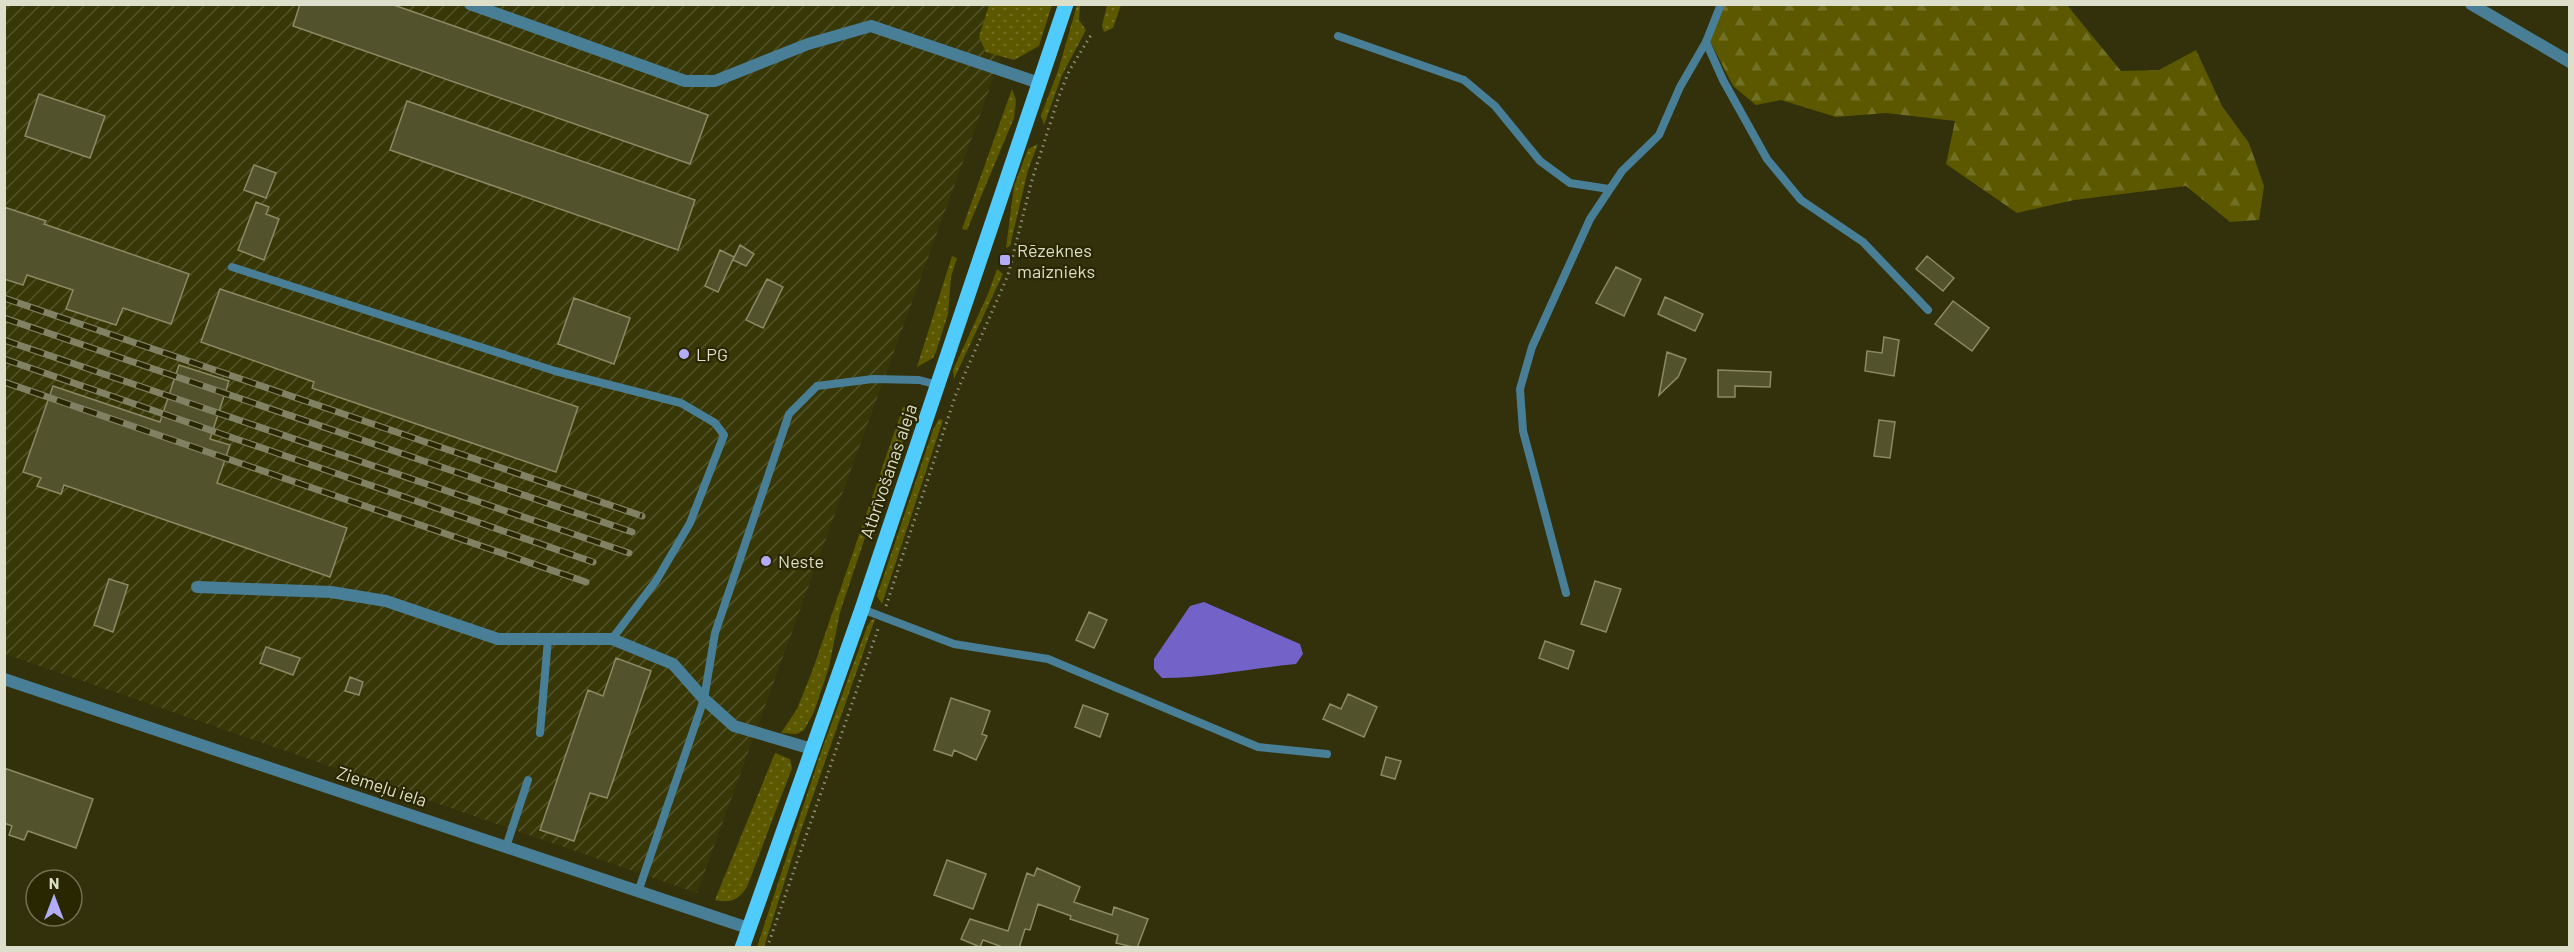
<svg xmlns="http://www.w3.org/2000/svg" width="2574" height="952" viewBox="0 0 2574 952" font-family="Barlow,sans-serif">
<defs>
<pattern id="industrial-furrows" width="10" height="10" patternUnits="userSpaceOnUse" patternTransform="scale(1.5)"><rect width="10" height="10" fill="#383707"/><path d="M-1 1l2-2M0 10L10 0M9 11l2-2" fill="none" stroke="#54542a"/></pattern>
<pattern id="grass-dots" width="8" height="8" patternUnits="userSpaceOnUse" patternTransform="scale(1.5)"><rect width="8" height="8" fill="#5b5800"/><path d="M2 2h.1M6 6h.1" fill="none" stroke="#727024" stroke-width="1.8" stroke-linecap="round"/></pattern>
<pattern id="forest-firs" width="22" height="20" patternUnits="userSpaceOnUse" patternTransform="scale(1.5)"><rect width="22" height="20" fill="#5b5800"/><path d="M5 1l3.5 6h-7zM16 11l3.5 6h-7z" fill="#727024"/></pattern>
</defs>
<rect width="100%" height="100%" fill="#32310c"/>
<!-- industrial -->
<path fill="url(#industrial-furrows)" d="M5 5H1020L697 893 5 654Z"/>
<!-- grass -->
<path fill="url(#grass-dots)" d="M989 5H1052L1039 46 1014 60 986 52 979 37Z
M1077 5H1080L1079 20 1086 30 1062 75 1044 125 1041 115 1058 71Z
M1107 5H1121L1113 28 1104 32 1102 26Z
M1012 89 1016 100 1014 118 967 230 962 229Z
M1038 144 1028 170 1010 246 1006 248 1014 186 1028 149Z
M952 256 957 258 951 277 948 314 936 352 933 358 917 367Z
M997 269 1003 274 954 379 953 370 988 294Z
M903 407 916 411 911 428 889 468 877 502 840 612 829 667 814 712 804 730 797 734 781 733 797 709 813 669Z
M939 419 943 420 882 604 877 596 933 430Z
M875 619 799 836 764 947H757L821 752 867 627 871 620Z
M775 753 790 759 792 768 747 887C739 899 731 904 715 900Z"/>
<!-- forest -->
<path fill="url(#forest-firs)" d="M1721 5H2067L2121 71 2159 70 2196 50 2222 106 2249 143 2264 186 2259 220 2230 222 2186 186 2074 200 2017 213 1946 164 1955 121 1886 113 1836 117 1781 100 1756 105 1733 86 1708 37Z"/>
<!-- water -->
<path fill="#7363c8" d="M1204 602 1300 644 1303 654 1296 664C1252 668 1207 678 1162 678L1154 669V659L1190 606Z"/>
<!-- building -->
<path fill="#52522d" stroke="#8a8a64" stroke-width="1.5" d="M300 4H391L708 115 690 164 293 26Z
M39 94 105 116 90 158 25 136Z
M407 101 695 200 678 250 390 150Z
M254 165 276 173 266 198 244 190Z
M256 202 269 207 266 214 279 219 264 260 238 250Z
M4 207 46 221 44 224 189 274 171 324 123 308 116 325 66 309 73 290 27 275 23 285 4 279Z
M740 245 754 254 746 266 733 260Z
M720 250 734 257 718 292 705 286Z
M1927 256 1954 278 1943 291 1916 269Z
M1616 267 1641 279 1624 316 1596 303Z
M767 279 783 287 763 328 746 320Z
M220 289 578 407 556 472 312 388 314 382 201 342Z
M1665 297 1703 314 1695 331 1658 314Z
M574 298 630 318 614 364 558 344Z
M1953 301 1989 328 1972 351 1935 324Z
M1884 337 1899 340 1894 376 1865 371 1867 351 1882 353Z
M1667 352 1686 359 1678 377 1659 395Z
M179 365 229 381 210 439 230 445 217 483 347 528 330 577 64 485 61 494 37 486 41 478 23 472 53 386 160 422Z
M1718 370 1771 372 1770 387 1735 386V397H1718Z
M1879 420 1895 422 1890 458 1874 456Z
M109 579 128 585 113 632 94 625Z
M1595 581 1621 589 1606 632 1581 624Z
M1089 612 1107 620 1094 648 1076 640Z
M1545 641 1574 651 1568 669 1539 658Z
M266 647 300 658 293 675 260 663Z
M616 658 651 671 607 798 590 793 574 841 540 830 588 690 603 696Z
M350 677 363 682 359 695 345 691Z
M1348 694 1377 707 1364 737 1323 719 1330 704 1341 709Z
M951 698 990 711 982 734 987 736 976 760 954 750 952 756 934 750Z
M1083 705 1108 714 1100 737 1075 727Z
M1386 757 1401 761 1395 779 1381 775Z
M4 768 93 799 76 848 28 831 24 840 9 835 12 826 4 823Z
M947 860 986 874 973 909 934 895Z
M1037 868 1080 887 1074 902 1112 915 1114 907 1148 919 1137 948 1116 943 1118 935 1070 919 1071 916 1038 904 1030 930 1025 929 1019 948H1005L983 940 980 947 961 939 970 919 1008 931 1027 873 1034 876Z"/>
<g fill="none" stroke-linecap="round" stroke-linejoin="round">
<!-- path -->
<path stroke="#8f8f73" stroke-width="3" stroke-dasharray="1.5 4.5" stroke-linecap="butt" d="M886 606 956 394 1008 275 1032 180 1059 96 1069 71 1091 35
M767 948 878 629"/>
<!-- service -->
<path stroke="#487e96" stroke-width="8" d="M1338 36 1464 80 1495 106 1540 161 1570 183 1609 189
M1706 42 1723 80 1767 159 1801 200 1863 242 1928 310
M232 267 555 371 681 403 715 423 724 435 690 523 656 581 612 639
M1566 593 1523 431 1520 389 1532 347 1590 219 1622 171 1659 135 1680 87 1706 42 1721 4
M862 609 954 644 1048 659 1258 747 1327 754
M540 733 548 639
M506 847 528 780
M638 892 704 699 715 633 789 414 817 386 873 379 919 380 938 385"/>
<!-- minor -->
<path stroke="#487e96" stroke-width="12" d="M470 4 685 81H715L808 44 871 26 1039 83
M2471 4 2570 62
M197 587 331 592 386 601 498 639H612L673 664 704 699 734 726 812 749
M4 679 748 928"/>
<!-- primary -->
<path stroke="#4fccfd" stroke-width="15" d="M742 948 862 609 1066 4"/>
<!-- rail casing -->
<g stroke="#818163" stroke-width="7">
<path id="rail" d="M4 298 642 516
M4 318 632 532
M4 340 629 553
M4 359 593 562
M4 382 586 582"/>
</g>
<!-- rail -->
<use href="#rail" stroke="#282702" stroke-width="4.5" stroke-dasharray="14" stroke-linecap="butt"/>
</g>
<!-- markers -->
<g fill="#b3adf9" stroke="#282702" stroke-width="2">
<rect x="999" y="254" width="12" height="12" rx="3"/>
<circle cx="684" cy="354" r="6"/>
<circle cx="766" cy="561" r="6"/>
</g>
<g text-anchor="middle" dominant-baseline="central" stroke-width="4.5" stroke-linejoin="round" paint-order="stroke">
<!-- poi labels -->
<g font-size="18" fill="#dedfca" stroke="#282702" text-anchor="start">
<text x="1017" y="250">Rēzeknes<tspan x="1017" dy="21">maiznieks</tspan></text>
<text x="696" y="354">LPG</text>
<text x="778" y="561">Neste</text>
</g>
<!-- street labels -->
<g font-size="18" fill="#dedfca" stroke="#282702">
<text transform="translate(888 471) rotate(-71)">Atbrīvošanas aleja</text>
<text transform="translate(382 786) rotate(18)">Ziemeļu iela</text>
</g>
</g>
<!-- border -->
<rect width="2574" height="952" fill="none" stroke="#dedfca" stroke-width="12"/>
<!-- north arrow -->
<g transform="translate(54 898)"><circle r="28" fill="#282702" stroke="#717152" stroke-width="1.5"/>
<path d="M0-4.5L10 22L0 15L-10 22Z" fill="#b3adf9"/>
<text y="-9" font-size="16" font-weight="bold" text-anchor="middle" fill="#dedfca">N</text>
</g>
</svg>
